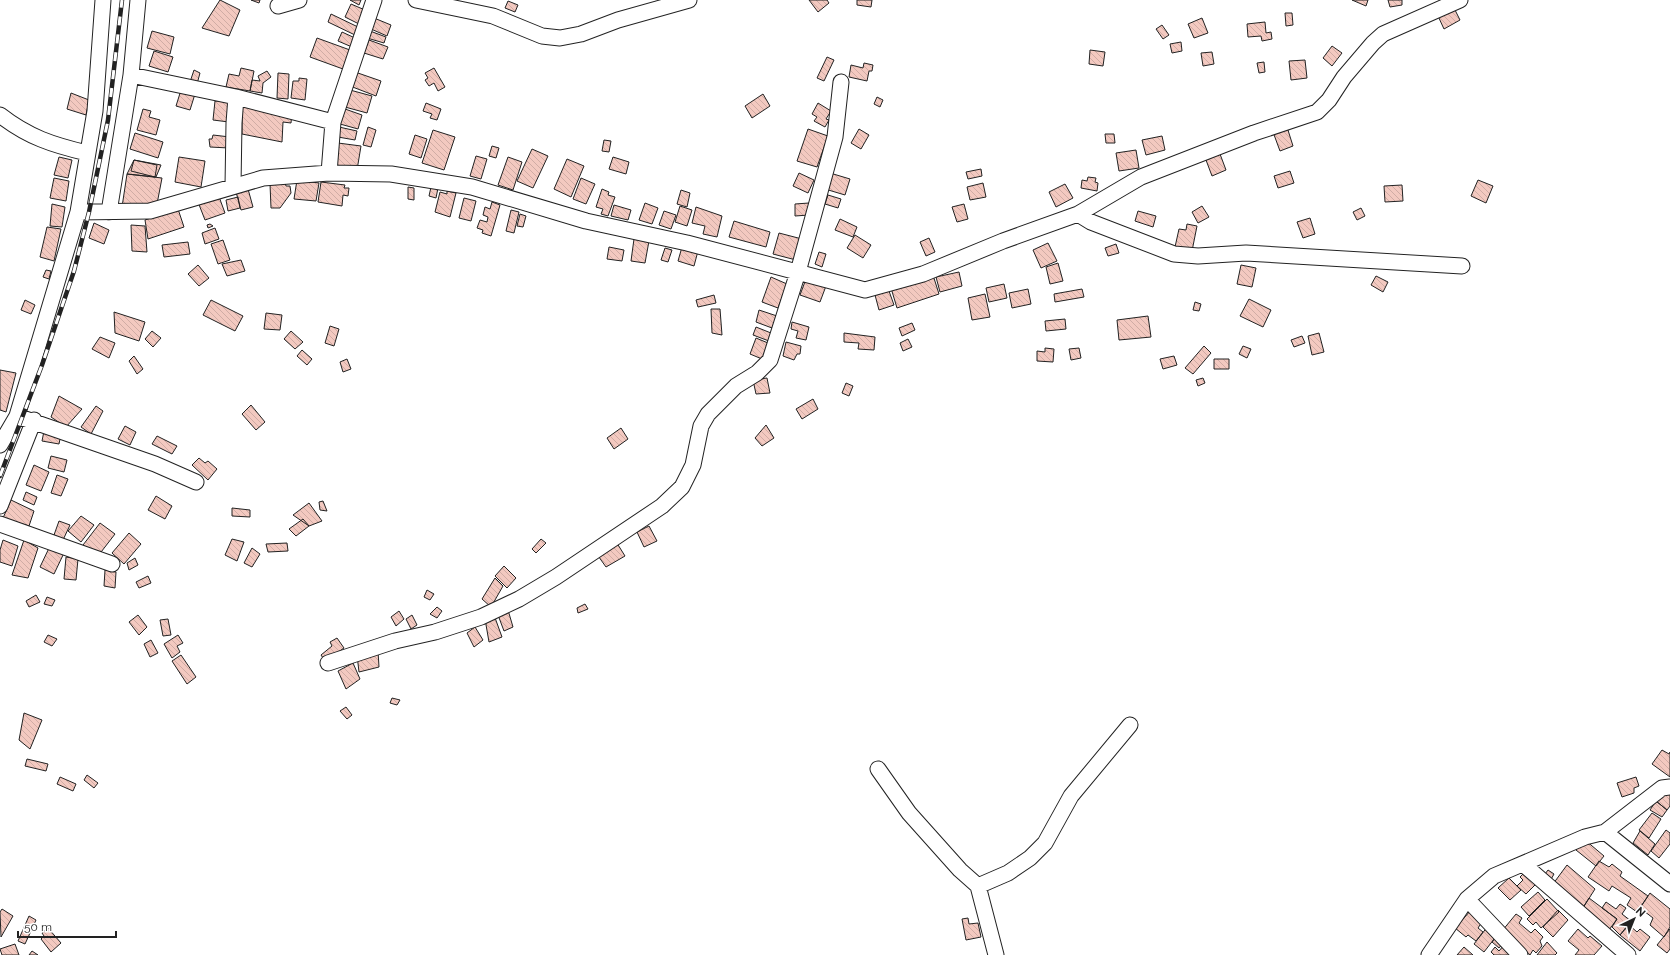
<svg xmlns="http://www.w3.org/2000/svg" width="1670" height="955" viewBox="0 0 1670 955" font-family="Raleway,sans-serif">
<defs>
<pattern id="building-back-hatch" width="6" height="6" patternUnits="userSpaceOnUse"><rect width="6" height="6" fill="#f3c9c0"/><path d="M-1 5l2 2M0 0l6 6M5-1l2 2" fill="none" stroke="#d0aca5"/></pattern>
</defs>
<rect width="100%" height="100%" fill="#fff"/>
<!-- building -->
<path fill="url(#building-back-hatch)" stroke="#222" d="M220 0 240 10 229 36 202 28Z
M251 0H260L259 3Z
M350 0H361L359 5Z
M809 0H827L829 3 818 12Z
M857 0H872L871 7 857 5Z
M1352 0H1368L1366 6Z
M1388 0H1402V5L1390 7Z
M508 1 518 5 515 12 505 8Z
M351 4 365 10 359 24 345 17Z
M1454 8 1460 20 1444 29 1438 16Z
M1285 13H1292L1293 25 1286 26Z
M331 14 358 27 355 35 328 22Z
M374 18 391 25 387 36 371 29Z
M1202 18 1208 33 1194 38 1188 24Z
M1265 22 1266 33 1271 32 1272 39 1262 41 1261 36 1248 37 1247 24Z
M1162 25 1169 35 1163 39 1156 29Z
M152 31 174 37 170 54 147 48Z
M370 31 386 37 384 43 367 38Z
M342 32 355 38 352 47 338 41Z
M317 38 350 50 343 69 310 57Z
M369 40 388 47 383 59 364 53Z
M1181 42 1182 51 1172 53 1170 44Z
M1332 46 1342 53 1332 66 1323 58Z
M1090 50 1105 52 1103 66 1089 64Z
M154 51 173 57 168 72 149 66Z
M1212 52 1214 64 1203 66 1201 53Z
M827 57 834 60 824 81 817 78Z
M1305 60 1307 78 1291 80 1289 61Z
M1264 62 1265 72 1259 73 1257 63Z
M864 63 873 65 872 71H869L867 81 849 77 851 65 863 68Z
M241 68 254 71 250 91 226 87 229 74 239 76Z
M434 68 445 87 438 91 434 83 429 86 425 80 428 78 425 73Z
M194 70 200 73 197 84 190 82Z
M267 71 271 77 263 83 262 93 250 91 252 80 260 81 258 76Z
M355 72 381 81 376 96 350 86Z
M278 73 289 74 288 99 277 98Z
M299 78 307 79 305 100 291 98 293 81H299Z
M181 90 195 94 190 110 176 106Z
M350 90 372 96 367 113 345 107Z
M71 93 89 100 86 115 67 109Z
M763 94 770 106 752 118 745 106Z
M877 97 883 100 880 107 874 104Z
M215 101H231L229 122 213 120Z
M242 102 292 112 291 123 283 122 282 142 242 134Z
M426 103 441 109 437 120 430 118 432 114 423 111Z
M818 103 831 111 826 119 829 120 825 127 814 121 817 117 812 114Z
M143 109 151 111 149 117 160 120 156 135 137 130Z
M345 109 362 115 358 129 340 124Z
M339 127 357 131 355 140 338 137Z
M368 127 376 130 371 147 363 145Z
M1287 127 1293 146 1280 151 1273 132Z
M808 129 828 136 817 167 797 161Z
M859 129 869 135 861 149 851 143Z
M433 130 455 137 444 170 422 163Z
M135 133 163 142 158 158 130 149Z
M1105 134H1114L1115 143H1106Z
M213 135 230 137 229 148 210 147 209 139H212Z
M415 135 427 139 421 158 409 154Z
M1162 136 1165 150 1146 155 1142 140Z
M604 140 611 141 609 152 602 151Z
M338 143 361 146 357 170 334 167Z
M492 146 499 148 496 158 489 156Z
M532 149 548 156 533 188 517 181Z
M1136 150 1139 168 1119 171 1116 153Z
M1220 154 1226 170 1212 176 1206 160Z
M476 156 487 159 481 179 470 176Z
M59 157 72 160 68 178 54 175Z
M179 157 205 161 201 187 175 182Z
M508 157 522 162 513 190 498 185Z
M613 157 629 162 626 174 609 169Z
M567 159 584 166 571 197 554 189Z
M134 160 161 165 156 177 127 174Z
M134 160 157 165 155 177 131 171Z
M981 169 982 176 968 179 966 172Z
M1290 171 1294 183 1278 188 1274 176Z
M799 173 814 180 808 193 793 186Z
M830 173 850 179 845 195 825 189Z
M127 174 162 178 157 204 122 207Z
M1088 177 1096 178 1095 182 1098 183 1097 191 1081 188 1082 180 1087 181Z
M54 178 69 181 66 201 50 198Z
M581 178 595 184 586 204 573 199Z
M297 180 319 183 316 201 294 199Z
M1478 180 1493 186 1486 203 1471 196Z
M321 182 345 185 344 188H349L348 196 343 195 342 206 318 202Z
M285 183 286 186H290L291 193 280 208H271L270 184Z
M983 183 986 197 970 200 967 187Z
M1065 184 1073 198 1056 207 1049 192Z
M1402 185 1403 201 1385 202 1384 186Z
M408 187 414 188V200L408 199Z
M431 187 438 188 436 198 429 196Z
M248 189 253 207 241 210 236 192Z
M602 189 609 192 608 195 615 197 608 216 601 214 603 209 596 207Z
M681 190 690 193 687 207 677 204Z
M447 191 456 193 450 217 435 212 440 192 447 194Z
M218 194 225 213 205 220 198 202Z
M828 195 841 199 838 208 825 204Z
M238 197 240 208 228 211 226 200Z
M464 198 476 201 471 221 459 218Z
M492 202 500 205 491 236 482 233 483 230 477 228 480 220 487 222 488 217 483 215 485 207 490 209Z
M645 203 658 208 652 224 639 220Z
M809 203V215L795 216V204Z
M52 204 65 207 62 227 50 226Z
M964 204 968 219 957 222 952 207Z
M614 205 631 210 628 220 611 216Z
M680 206 692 210 687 226 675 222Z
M1202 206 1209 217 1198 223 1192 212Z
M696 207 722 216 717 237 703 234 705 226 692 223Z
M1361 208 1365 216 1357 220 1353 212Z
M178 209 184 227 148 239 145 220Z
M511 210 519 212 514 233 506 231Z
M664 211 676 215 671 229 659 225Z
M1138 211 1156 216 1153 227 1135 221Z
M520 214 526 216 523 227 517 226Z
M1310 218 1315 234 1303 238 1297 222Z
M840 219 857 227 853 237 835 230Z
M734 221 770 232 766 247 729 237Z
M94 223 109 230 104 244 89 238Z
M210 224 213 226 208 228 207 225Z
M1187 224 1197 226 1192 251 1175 247 1179 229 1186 230Z
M131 225 145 226 147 252 132 251Z
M47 227 61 229 54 261 40 257Z
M215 228 219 239 205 244 202 233Z
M779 233 802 239 796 260 773 254Z
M855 235 871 245 863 258 847 248Z
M929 238 935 252 926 256 920 242Z
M634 239 649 241 645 263 631 261Z
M223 240 230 260 218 264 211 244Z
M188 242 190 254 164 257 162 245Z
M1048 243 1057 261 1041 268 1033 250Z
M1116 244 1119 253 1108 256 1105 248Z
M609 247 624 250 622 261 607 259Z
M682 247 698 251 694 266 678 261Z
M665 248 672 250 668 262 661 260Z
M819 252 826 254 822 267 815 264Z
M241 260 245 271 227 276 222 264Z
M1058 263 1063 281 1050 284 1046 267Z
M198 265 209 278 199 286 188 274Z
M1241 265 1256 268 1252 287 1237 284Z
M46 270 51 271 49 279 43 277Z
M959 272 962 286 940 292 936 277Z
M933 275 939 294 897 308 891 288Z
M1376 276 1388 282 1383 292 1371 285Z
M771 277 787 284 778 308 762 302Z
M806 279 826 286 820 302 800 295Z
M1004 284 1007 298 989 302 986 288Z
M1028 289 1031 304 1012 308 1009 293Z
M1082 289 1084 297 1055 302 1054 294Z
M889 291 894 305 879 310 875 295Z
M985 294 990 317 972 320 968 298Z
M714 295 716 303 698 307 696 300Z
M1249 299 1271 310 1263 327 1240 316Z
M25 300 35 305 31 314 21 310Z
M211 300 243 316 235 331 203 315Z
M1195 302 1201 304 1199 311 1193 310Z
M711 309H720L722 335 712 333Z
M759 310 777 316 772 328 756 322Z
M114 312 145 322 139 341 115 333Z
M266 313 282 315 280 330 264 329Z
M1148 316 1151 337 1119 340 1117 320Z
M1065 319 1066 329 1046 331 1045 321Z
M792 322 809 327 806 340 796 338 798 331 791 329Z
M912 323 915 330 902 336 899 328Z
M330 326 339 329 334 346 325 343Z
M756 327 771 333 769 341 753 335Z
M152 331 161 338 153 347 145 339Z
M291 331 303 342 295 349 284 339Z
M844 333 875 337 874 350 858 349 859 343 844 342Z
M1319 333 1324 352 1312 355 1308 336Z
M1302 336 1305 343 1294 347 1291 340Z
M100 337 115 343 109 358 92 349Z
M756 338 768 343 762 359 750 354Z
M908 339 912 347 903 351 900 343Z
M786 342 801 346 800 354H797L794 360 783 356Z
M1204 346 1211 353 1193 374 1185 368Z
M1243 346 1251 349 1247 358 1239 354Z
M1045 348 1054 349 1053 362 1037 361V351L1045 352Z
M1079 348 1081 358 1071 360 1069 349Z
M302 350 312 359 307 365 297 356Z
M134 356 143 369 137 374 129 361Z
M1174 356 1177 365 1163 369 1160 359Z
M347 359 351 369 343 372 340 362Z
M1214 359H1229V369H1214Z
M0 370 16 373 6 412 0 410Z
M767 378 770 393 756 394 753 380Z
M1203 378 1205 383 1198 386 1196 380Z
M846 383 853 386 849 396 842 393Z
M59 396 82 409 66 427 51 417Z
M813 399 818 409 802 419 796 409Z
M251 405 265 422 256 430 242 414Z
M96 406 103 411 91 434 81 427Z
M766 425 774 438 762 446 755 438Z
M125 426 136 432 130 445 118 439Z
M621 428 628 439 614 449 607 438Z
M44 431 61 434 59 444 42 441Z
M157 436 177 446 172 454 152 444Z
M51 456 67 460 64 472 48 468Z
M199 458 205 463 208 461 217 469 208 480 192 465Z
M34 465 49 472 41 491 26 485Z
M57 475 68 479 61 496 51 493Z
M26 492 37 497 34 505 23 500Z
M156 496 172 506 165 519 148 510Z
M11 500 34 511 29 526 3 518Z
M323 501 327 511 320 510 319 502Z
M309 503 322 521 309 526 293 515Z
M232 508 250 510V517L232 516Z
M81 516 94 525 81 542 68 531Z
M303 519 309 526 296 536 289 529Z
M59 521 70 525 63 540 54 535Z
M100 523 115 534 98 556 83 545Z
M649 526 657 541 644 547 637 532Z
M129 533 141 544 124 564 112 553Z
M232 539 244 542 237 561 225 555Z
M541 539 546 543 536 553 532 549Z
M3 540 18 546 12 566 0 562V550Z
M24 540 38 548 28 578 12 575Z
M615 540 625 556 606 567 596 553Z
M287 543 288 551 268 552 266 544Z
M50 546 64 553 54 574 40 567Z
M252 548 260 554 252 567 244 563Z
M66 557 78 559 76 580 64 579Z
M135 558 138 565 129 570 127 563Z
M504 566 516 578 507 588 495 576Z
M105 570 116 572 115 588 104 586Z
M148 576 151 583 139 588 136 582Z
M495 578 503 586 491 607 482 599Z
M427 590 434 594 430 600 424 597Z
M36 595 40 602 29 607 26 601Z
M47 597 55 600 52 606 44 604Z
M585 604 588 609 578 613 577 608Z
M437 607 442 611 437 618 430 614Z
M508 610 513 627 504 631 498 615Z
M399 611 404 619 396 626 391 617Z
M138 615 147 627 139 635 129 622Z
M412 615 417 625 411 629 406 619Z
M494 615 502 637 489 642 485 619Z
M168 619 171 635 163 636 160 620Z
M475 627 483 640 474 647 467 633Z
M48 635 57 639 52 646 44 642Z
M178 635 183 643 177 646 180 652 172 658 164 644Z
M337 638 344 648 325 661 321 655 332 646 330 642Z
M151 640 158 653 150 657 144 644Z
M378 651 379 667 359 672 357 655Z
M181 655 196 677 187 684 172 661Z
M353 663 360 679 346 689 338 671Z
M392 698 400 700 397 705 390 703Z
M346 707 352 715 347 719 340 711Z
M24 713 42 720 30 749 19 740Z
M1662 750 1669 754 1670 752V777L1652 764Z
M27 759 48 764 46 771 25 766Z
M87 775 98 783 94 788 84 780Z
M60 777 76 784 73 791 57 784Z
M1636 777 1639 786 1634 788V793L1622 797 1617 783Z
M1665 790 1670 795V806L1667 810 1656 801Z
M1656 801 1667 810 1662 817 1650 810Z
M1652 813 1661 819 1649 838 1639 830Z
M1666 830 1670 833V844L1659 858 1651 851Z
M1640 831 1655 844 1648 855 1633 843Z
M1585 840 1604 856 1596 866 1576 850Z
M1599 861 1609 867 1612 864 1622 872 1620 876 1648 896 1637 912 1627 905 1631 898 1612 886 1609 891 1588 877Z
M1567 865 1595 889 1581 911 1553 884Z
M1548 870 1554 874 1549 883 1542 878Z
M1524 873 1536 884 1526 894 1517 886 1523 880 1520 877Z
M1509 878 1521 890 1510 900 1498 888Z
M1538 892 1545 900 1529 916 1521 907Z
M1650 893 1670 909V927L1664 937 1650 925 1653 918 1640 908Z
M1589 898 1617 919 1609 930 1582 909Z
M1547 899 1559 912 1541 928 1536 922 1533 925 1527 919Z
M1606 902 1616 909 1620 904 1626 908 1622 914 1631 921 1620 935 1612 927 1617 919 1602 908Z
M2 909 13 916 1 937 0 912Z
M1472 909 1482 922 1478 928 1483 932 1476 941 1468 935 1466 937 1455 928Z
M1558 910 1568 920 1553 937 1543 927Z
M1516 914 1522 918 1519 923 1531 933 1535 929 1543 937 1540 941 1542 946 1536 953 1533 950 1530 955 1502 931Z
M29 916 36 920 25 944 18 941Z
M968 918 969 924 978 923 981 937 966 940 962 919Z
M1629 925 1637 932 1640 929 1650 937 1640 951 1620 935Z
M1488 926 1498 934 1484 952 1474 944Z
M48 928 61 943 51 952 41 939 44 936 42 933Z
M1578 929 1588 938 1590 936 1602 946 1594 955H1575L1579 950 1568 941Z
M1670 929V949L1667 953 1657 945Z
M1497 936 1504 942 1499 948 1492 942Z
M1547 942 1557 953 1555 955H1537Z
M15 944 19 955H2L0 949Z
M1504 945 1510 955H1494L1491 952 1495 947 1499 951Z
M1464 947 1473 955H1457Z
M32 951 38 955H29Z"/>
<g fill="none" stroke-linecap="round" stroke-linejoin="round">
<!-- minor casing -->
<g stroke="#222" stroke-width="17">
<path id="minor" d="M103 0 95 111 78 212 150 211 263 178 329 173 391 174 472 187 586 221 687 243 865 290 923 274 1003 241 1078 214 1141 177 1254 133 1317 112 1329 100 1344 77 1373 43 1383 34 1460 0
M416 0 493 16 542 36 560 38 581 34 618 20 689 0
M278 6 299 0
M131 75 236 97 333 122
M0 115C28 137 53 145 87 153
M329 173 333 122 374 0
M233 186 234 123 236 97
M109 212 131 75 138 0
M1078 214 1091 222 1174 254 1198 256 1246 253 1462 266
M17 416 155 464 196 482
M0 445 17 416 78 212
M0 506 34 420
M0 524 112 564
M328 663 395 641 435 632 481 617 519 599 556 577 662 506 682 487 693 465 701 426 708 414 736 386 757 373 770 360 798 272 835 137 841 82
M878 769 909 813 960 870 978 886 996 955
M1605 832 1670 884
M1523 864 1628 955
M978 886 1008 873 1030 858 1045 843 1071 796 1130 725
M1467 899 1520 955
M1429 955 1467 899 1494 876 1585 837 1605 832 1662 788 1670 787"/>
</g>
<!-- minor -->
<use href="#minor" stroke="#fff" stroke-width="15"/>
<!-- rail casing -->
<g stroke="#222" stroke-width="4.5">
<path id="rail" d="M0 476 42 365 74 271 89 212 108 120 122 0"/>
</g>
<!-- rail -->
<use href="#rail" stroke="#fff" stroke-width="3" stroke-dasharray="9" stroke-linecap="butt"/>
</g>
<!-- north arrow -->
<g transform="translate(1634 919) rotate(43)" stroke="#ffffff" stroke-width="3" paint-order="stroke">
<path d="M0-3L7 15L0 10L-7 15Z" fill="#222222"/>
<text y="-6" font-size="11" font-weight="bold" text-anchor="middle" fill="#222222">N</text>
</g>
<!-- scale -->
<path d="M18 931v6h98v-6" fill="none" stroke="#222222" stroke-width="2"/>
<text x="24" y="931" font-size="12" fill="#222222" stroke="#ffffff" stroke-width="3" paint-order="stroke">50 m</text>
</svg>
